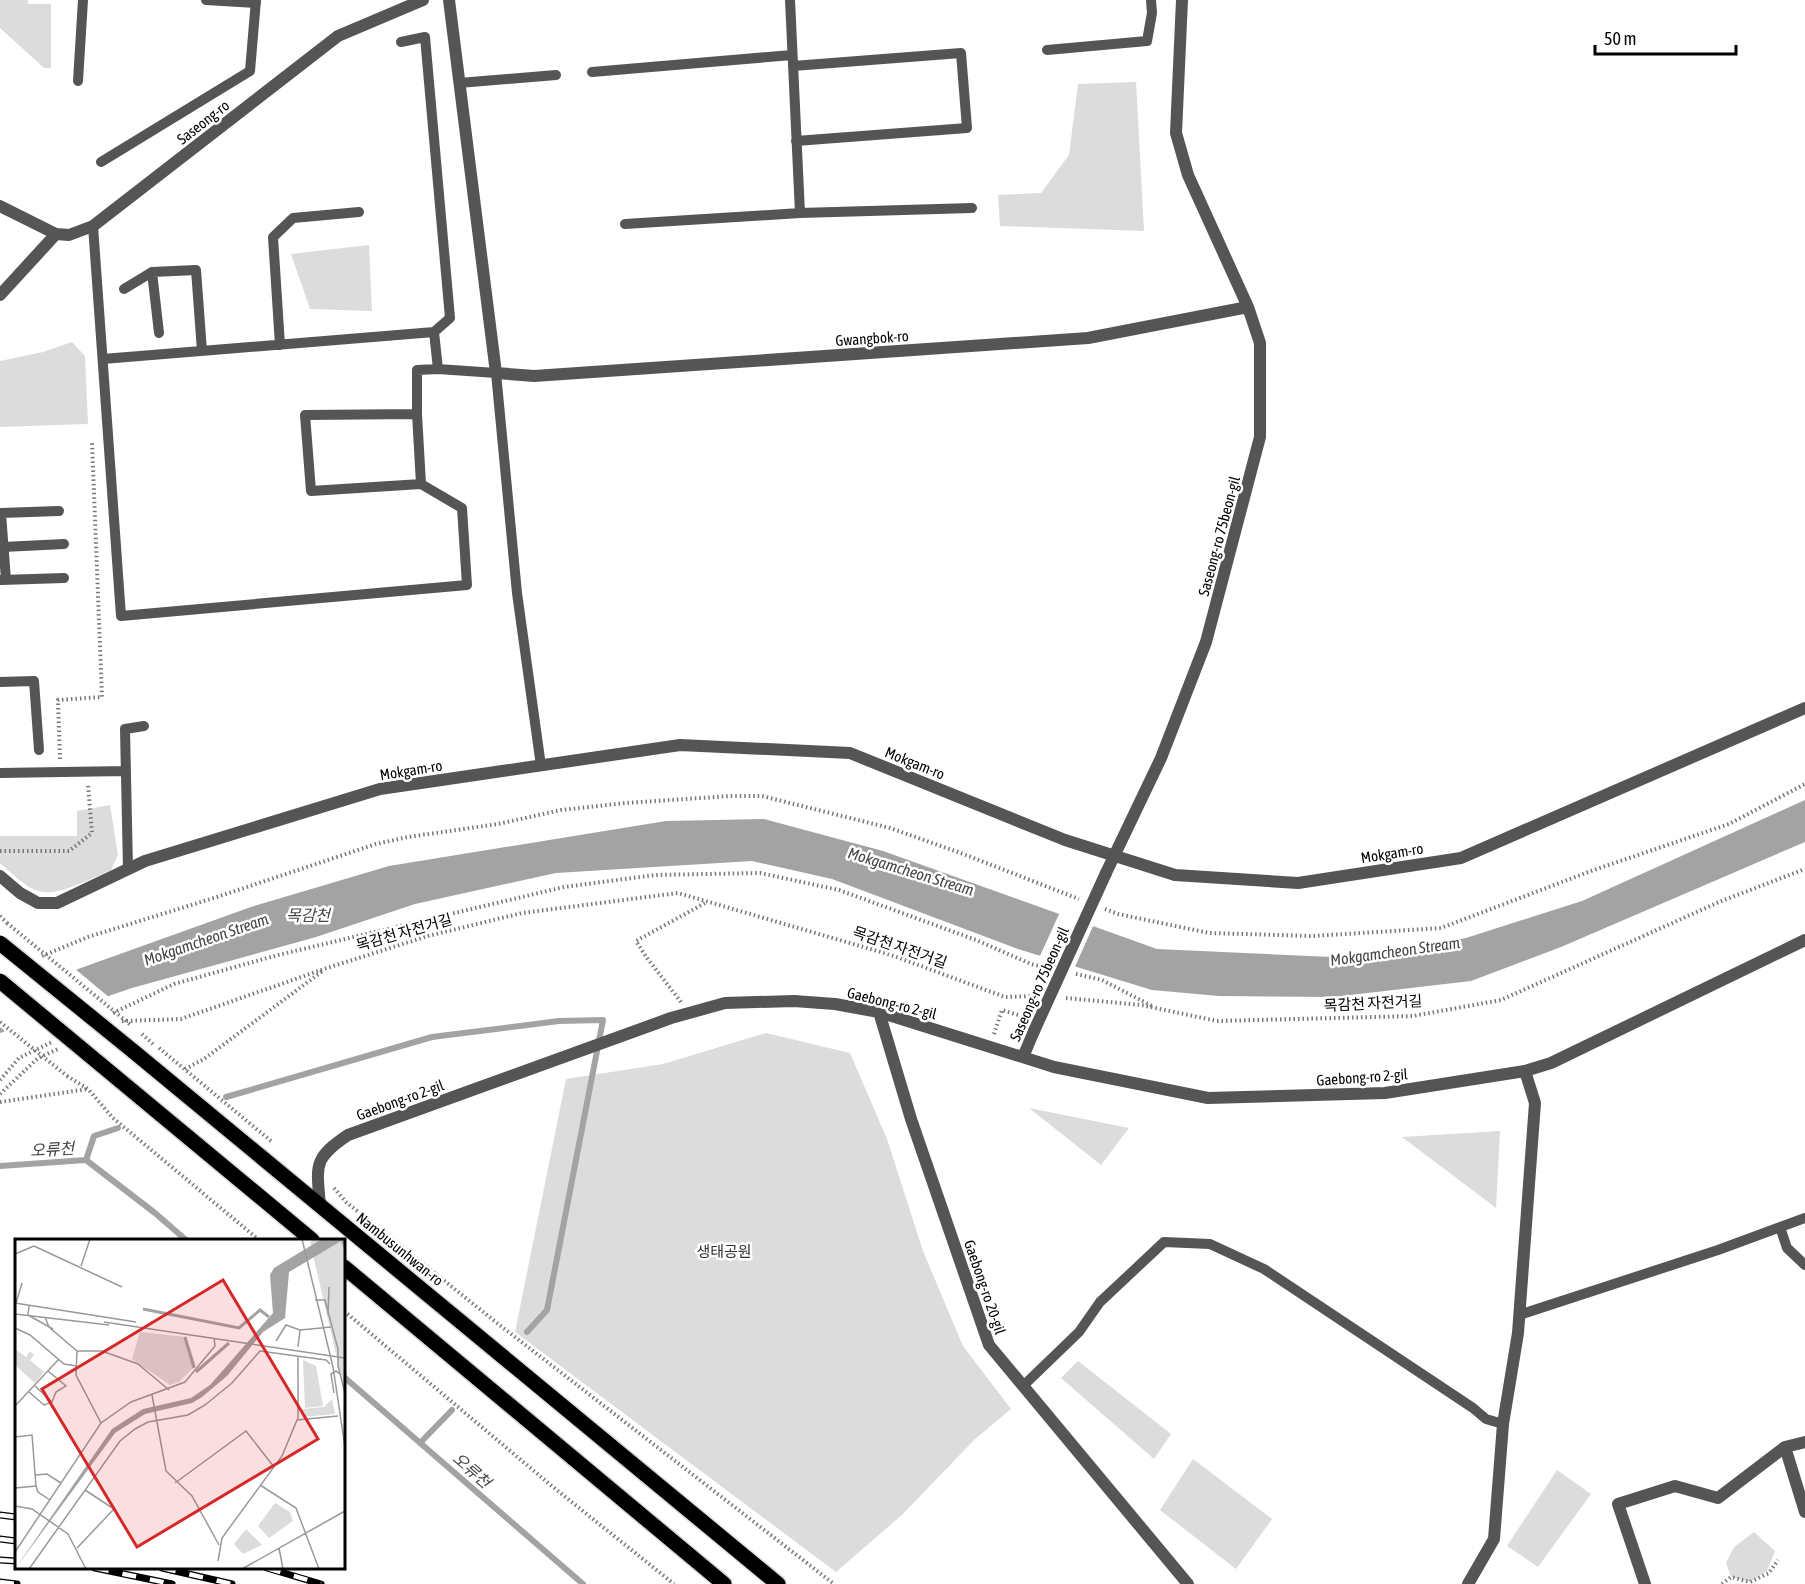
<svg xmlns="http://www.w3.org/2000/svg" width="1805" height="1584" viewBox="0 0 1805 1584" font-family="'Asap Condensed','Noto Sans KR',sans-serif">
<rect width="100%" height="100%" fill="#fff"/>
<!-- green -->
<path fill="#dcdcdc" d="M0 0H28V4H51V68H44L0 28Z
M1136 82 1144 231 1000 226 998 195 1041 193 1069 155 1078 84Z
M369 245 372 311 310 309 291 254Z
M72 342 85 356 88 424 0 427V361L43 352Z
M110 805 118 855 111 870C95 877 60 895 43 892 27 890 12 873 0 863V836H77V811Z
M766 1033 850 1053 887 1139 923 1251 963 1346 1011 1409 974 1440 903 1514 836 1572 515 1332 566 1079 663 1064Z
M1029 1108 1129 1128 1101 1165Z
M1500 1131 1496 1208 1402 1137Z
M1078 1361 1171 1434 1154 1459 1061 1378Z
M1193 1459 1272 1519 1236 1569 1160 1510Z
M1557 1470 1591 1494 1538 1567 1507 1546Z
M1754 1532 1775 1551 1767 1571 1750 1582 1731 1577 1726 1563 1734 1547Z"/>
<!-- water -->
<path fill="#a3a3a3" d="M1805 800V842L1561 947 1471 981 1333 997 1219 996 1152 990 1018 949 832 879 752 861 556 873 415 904 316 937 132 988 0 1033V997L251 907 389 866 666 821 764 819 883 851 1157 949 1355 958 1466 938 1582 901Z"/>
<!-- pier -->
<path fill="#fff" d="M1060 912 1094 924 1074 969 1039 958Z
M74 968 110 998 8 1034 0 1027V994Z"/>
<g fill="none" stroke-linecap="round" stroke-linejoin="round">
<!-- stream -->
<path stroke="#a3a3a3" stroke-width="6" d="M226 1097 432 1037 559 1021 603 1020 547 1310 527 1332
M86 1160 94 1136 118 1128
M0 1166 86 1160 155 1213 186 1240
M344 1377 583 1584
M420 1443 452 1410"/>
<!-- primary casing -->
<g stroke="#dbdbdb" stroke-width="18">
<path id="primary" d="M133 1051 778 1584
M100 1064 312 1240
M344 1267 724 1584"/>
</g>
<!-- path -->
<path stroke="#777" stroke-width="4" stroke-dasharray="1.5 3" stroke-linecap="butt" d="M60 759 58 700 102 697 92 442
M0 851H69L92 833 88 784
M1105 909 1118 914 1209 933 1313 936 1441 928 1591 871 1729 824 1805 784
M0 916 7 923
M42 956 88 937 217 897 376 844 408 837 498 824 561 810 626 803 731 796H762L890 828 958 852 1079 899
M1076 974 1102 980 1154 1007
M1066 998 1141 1005 1217 1021 1413 1016 1501 1000 1719 902 1805 869
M681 1002 647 958 636 941 707 902
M113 1013 174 984 278 955 564 887 655 875 760 873 839 890 976 940 1031 964 1048 968
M122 1021 181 1019 327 968 428 936 522 913 678 893 891 955 1005 997 1034 996
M994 1034 1002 1010 1025 1017
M159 1048 271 1141
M185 1069 204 1059 324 970
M67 1076 88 1089 113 1118 259 1240
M0 1080 19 1058 52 1042
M0 1094 38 1058 58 1049
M0 1102 88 1089
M334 1188 346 1202 497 1323 834 1584
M344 1311 553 1487 674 1584
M1722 1584 1731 1577 1750 1582 1769 1573 1778 1560"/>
<!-- lane -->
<path stroke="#555" stroke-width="10" d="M206 0 256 3
M790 0 800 213
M401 42 425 37 450 318 434 332
M1047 50 1147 41 1152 13 1151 0
M793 66 961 53 967 128 796 141
M592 72 792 55
M78 81 83 0
M459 83 556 75
M101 162 250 71 256 0
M625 224 800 213 972 208
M93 226 121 616 467 585 462 508 421 484 311 491 305 415 417 414 421 484
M124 289 152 272
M159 333 152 272 196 270 202 351
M280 345 273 237 293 218 359 212
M103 359 434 332 438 369
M417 414V370L438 369 496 373 517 593 541 766
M3 547 64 544
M1 580 64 578
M6 580 1 513 59 511
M0 682 34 681 39 750
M0 773 126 771
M128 869 125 729 144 726
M1780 1227 1787 1248 1805 1265
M1519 1315 1718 1250 1805 1218
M1023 1386 1079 1332 1100 1302 1164 1242 1210 1244 1264 1269 1473 1408 1486 1419 1503 1424"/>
<!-- street -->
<path stroke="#555" stroke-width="12" d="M449 0 496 373 534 376 1088 338 1248 307
M0 206 56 234 69 235 93 226 338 36 423 0
M0 295 56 234
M1106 873 1161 758 1206 642 1260 437V343L1248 307 1188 175 1176 133 1182 0
M0 876 20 893 38 903H57L145 861 380 789 680 745 850 753 1065 840 1175 875 1298 883 1461 858 1805 708
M879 1012 911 1119 989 1345 1188 1584
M1023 1057 1034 1031
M320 1206C317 1166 312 1159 348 1135L671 1018 725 1003 794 1001 835 1004 879 1012 1054 1067 1208 1098 1385 1093 1525 1071 1551 1063 1805 940
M1785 1447 1805 1512
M1468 1584 1494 1539 1503 1424 1518 1333 1535 1103 1525 1071
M1645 1584 1618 1504 1675 1486 1718 1498 1785 1447 1805 1442"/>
<!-- primary -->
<use href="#primary" stroke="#000" stroke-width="15"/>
<!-- rail casing -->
<g stroke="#000" stroke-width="7">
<path id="rail" d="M0 1515 16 1517
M0 1539 16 1541
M0 1560 16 1561
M95 1568 172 1584
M162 1568 232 1584
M267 1568 321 1584
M0 1582 17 1584"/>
</g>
<!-- rail -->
<use href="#rail" stroke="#fff" stroke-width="4.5" stroke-dasharray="14" stroke-linecap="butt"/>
<!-- primary-bridge casing -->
<g stroke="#dbdbdb" stroke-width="18" stroke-linecap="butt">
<path id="primary-bridge" d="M0 943 133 1051
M0 981 100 1064"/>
</g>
<!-- path-bridge -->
<path stroke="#777" stroke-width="4" stroke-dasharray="1.5 3" stroke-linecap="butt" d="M7 923 132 1026
M0 1022 67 1076
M142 1034 153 1044"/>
<!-- street-bridge -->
<path stroke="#555" stroke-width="12" d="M1034 1031 1106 873"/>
<!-- primary-bridge -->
<use href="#primary-bridge" stroke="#000" stroke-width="15"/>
</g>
<g text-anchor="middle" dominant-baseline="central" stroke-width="5" stroke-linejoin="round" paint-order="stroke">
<!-- street labels -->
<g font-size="15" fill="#000" stroke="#fff">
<text transform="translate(203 122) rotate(-38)">Saseong-ro</text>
<text transform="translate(872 338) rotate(-4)">Gwangbok-ro</text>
<text transform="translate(1219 536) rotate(-75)">Saseong-ro 75beon-gil</text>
<text transform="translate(915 763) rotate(22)">Mokgam-ro</text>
<text transform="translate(411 770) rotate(-9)">Mokgam-ro</text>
<text transform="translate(1392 853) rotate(-9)">Mokgam-ro</text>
<text transform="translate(404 932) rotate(-16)">목감천 자전거길</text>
<text transform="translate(900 947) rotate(19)">목감천 자전거길</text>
<text transform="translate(1039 984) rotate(-66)">Saseong-ro 75beon-gil</text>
<text transform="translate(892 1003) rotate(14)">Gaebong-ro 2-gil</text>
<text transform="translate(1373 1003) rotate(-3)">목감천 자전거길</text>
<text transform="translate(1362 1077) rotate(-4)">Gaebong-ro 2-gil</text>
<text transform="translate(400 1100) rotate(-20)">Gaebong-ro 2-gil</text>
<text transform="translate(400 1249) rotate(39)">Nambusunhwan-ro</text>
<text transform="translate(985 1287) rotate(71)">Gaebong-ro 20-gil</text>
</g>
<!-- park labels -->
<g font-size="15" fill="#333" stroke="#fff">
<text x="724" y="1251">생태공원</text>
</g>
<!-- water labels -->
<g font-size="16" font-style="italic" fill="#444" stroke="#fff">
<text transform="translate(911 871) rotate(17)">Mokgamcheon Stream</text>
<text x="308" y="915">목감천</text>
<text transform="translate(206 939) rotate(-19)">Mokgamcheon Stream</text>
<text transform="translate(1395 951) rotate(-8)">Mokgamcheon Stream</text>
<text transform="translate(52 1149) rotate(-3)">오류천</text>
<text transform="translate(472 1470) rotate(41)">오류천</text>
</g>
</g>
<!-- overview -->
<g transform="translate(15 1239)">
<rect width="330" height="330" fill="#fff"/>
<path d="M299 0H330V154L295 3ZM125 93 171 98 181 126 164 143 155 146 117 120ZM0 110 11 118 15 112 19 116 15 121 29 133 20 144 0 126ZM288 121 301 127 308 167 290 169ZM317 160 320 175 288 178 287 170 309 168ZM260 264 275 273 278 282 254 299 243 287ZM231 290 247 306 228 315 219 305Z" fill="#dcdcdc"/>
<path d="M307 0H330V12L326 2 274 33 270 79 248 93 212 137 187 158 177 164 130 175 100 194 0 330 97 190 128 170 176 159 195 146 258 74 255 36 259 29Z" fill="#a3a3a3"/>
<path fill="none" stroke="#a3a3a3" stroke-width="3" d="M128 70 224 89 245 71 254 78M170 98 179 129M181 133 214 104"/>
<path fill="none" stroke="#999" stroke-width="1.5" d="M287 0 318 128 330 208M19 7 107 48M0 15 19 7M66 27 75 0M300 61H310L323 110V128M0 64 121 83M1 64 7 44M14 67 13 76 38 90M0 75 94 86M313 76 314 48M30 78 34 88 62 112H87L123 125 154 151M89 83 330 119M0 89 15 96 49 125 61 127M285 91 316 88M261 102 271 86 285 91 283 108M62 112 61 136 86 184M283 117V180M323 127 330 154M20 147 37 163M14 153 29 166 37 163 41 153 51 147 33 132M319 154 316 135 321 132 326 136M137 156 151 232 177 257 204 306M0 167 44 120M0 198 17 196 21 247 0 249M20 236 32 235 46 244M160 244 231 192 259 228M245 246 281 269 304 330M21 247 23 253 35 261M0 267 17 270 53 295 71 330M62 309 99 270 70 251M264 309 268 330M0 313 86 184 116 163 170 143 200 107 199 99M203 322 207 299 267 217 282 181 323 177M14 330 105 202 120 190 133 183 173 176 190 166 217 144 245 112 311 121 315 125M227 330 330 272"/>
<path fill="#d62828" fill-opacity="0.15" stroke="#d62828" stroke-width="3" d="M208 41 303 200 122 308 27 150Z"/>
<rect width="330" height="330" fill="none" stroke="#000" stroke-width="3"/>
</g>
<!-- scale -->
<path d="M1595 45v9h141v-9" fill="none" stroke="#000000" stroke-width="3"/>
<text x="1604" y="45" font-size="18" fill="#000000" stroke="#ffffff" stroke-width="4.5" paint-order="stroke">50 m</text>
</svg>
